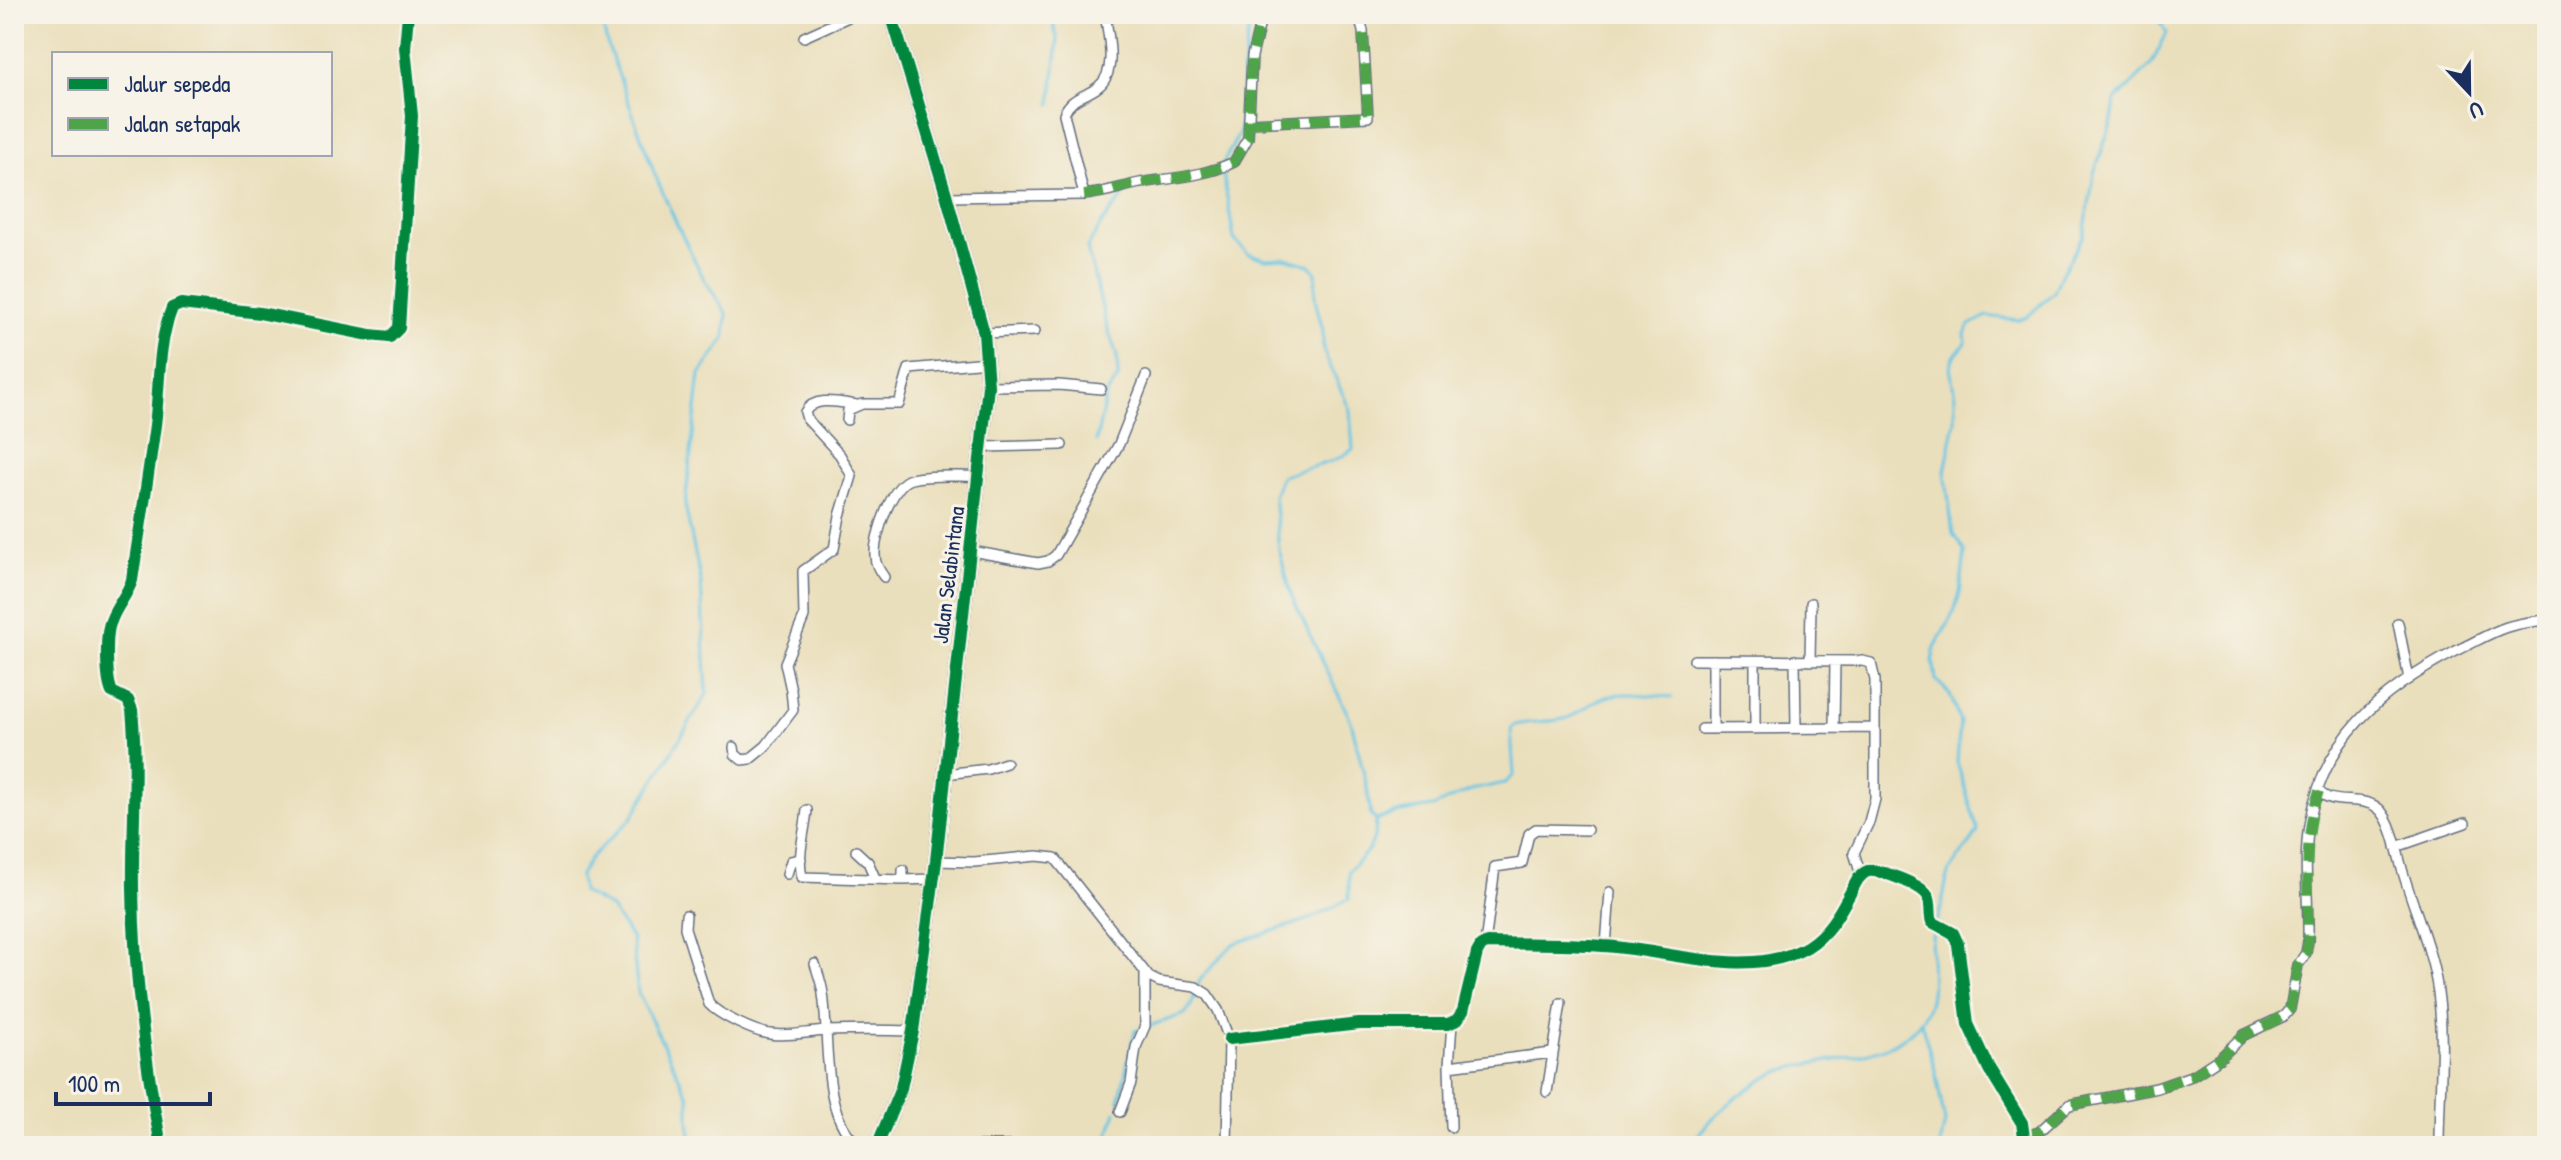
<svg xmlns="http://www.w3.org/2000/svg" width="2561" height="1160" viewBox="0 0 2561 1160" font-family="'Patrick Hand',sans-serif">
<rect width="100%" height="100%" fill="#f7f3e8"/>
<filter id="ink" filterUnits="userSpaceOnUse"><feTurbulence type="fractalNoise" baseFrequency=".0125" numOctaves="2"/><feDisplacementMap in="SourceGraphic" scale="16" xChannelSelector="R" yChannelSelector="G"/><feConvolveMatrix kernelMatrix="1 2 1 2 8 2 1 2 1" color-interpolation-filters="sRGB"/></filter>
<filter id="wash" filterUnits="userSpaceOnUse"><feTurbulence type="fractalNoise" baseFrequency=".006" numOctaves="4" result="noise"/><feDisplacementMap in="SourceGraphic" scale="32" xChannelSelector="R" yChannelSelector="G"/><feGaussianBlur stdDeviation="1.8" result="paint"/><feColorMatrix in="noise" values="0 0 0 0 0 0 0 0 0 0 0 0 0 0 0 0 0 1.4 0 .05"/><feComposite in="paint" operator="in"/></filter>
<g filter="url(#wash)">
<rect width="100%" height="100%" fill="#eadfbc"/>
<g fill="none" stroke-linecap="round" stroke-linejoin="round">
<!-- stream -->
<path stroke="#66c5e4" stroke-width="3" d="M605 14 602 22 607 43 655 175 679 229 704 279 727 314 725 339 700 374 685 505 701 582 707 694 631 819 591 857 580 875 582 892 610 907 632 939 638 993 689 1097V1122L693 1146
M1050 14 1058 40 1051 104
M1251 14 1242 75 1245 99 1240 113V132L1224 161 1223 174 1234 239 1248 254 1266 259 1285 258 1310 265 1316 272 1315 299 1323 331V350L1350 410 1353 449C1330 467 1305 466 1281 477L1274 495 1279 550 1292 597 1351 721 1367 787 1371 816 1376 820
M1096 441 1106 395 1118 378 1117 356 1106 323 1087 248 1102 223 1130 188
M1376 820 1401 812 1433 807 1471 790 1505 783 1514 775 1511 730 1513 726C1530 720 1547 723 1564 719 1579 715 1589 703 1603 698 1624 690 1649 696 1672 697
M1937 921C1944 904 1943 885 1951 869 1958 855 1971 846 1978 831L1957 762 1960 722 1950 694 1936 680 1933 660 1934 649 1954 612 1960 593 1965 552 1953 534 1945 471 1955 422V396L1950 368 1953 358 1966 343 1965 334 1970 325 1987 316 2018 320 2027 317 2054 292 2062 273 2084 235 2094 173 2112 121 2115 101 2151 65 2167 33 2156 14
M1921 1022 1935 1070 1945 1122 1940 1146
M1146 1027 1185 1014 1191 1006 1200 980 1233 944 1310 919 1349 899V871C1365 853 1376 848 1376 820
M1119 1101 1135 1031 1139 1030
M1105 1146 1116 1112
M1691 1146C1706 1118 1755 1080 1784 1070 1828 1056 1903 1062 1926 1012 1938 986 1926 955 1934 928"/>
</g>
</g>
<g filter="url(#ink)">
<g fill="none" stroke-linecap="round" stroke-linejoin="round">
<!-- street casing -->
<g stroke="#636d7f" stroke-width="12">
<path id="street" d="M804 37 855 14
M1251 123 1368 117 1363 31 1358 14
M1084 195C1104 193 1121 187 1140 183 1172 178 1205 176 1234 162L1248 138 1252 56 1262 14
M947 197 1084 195 1064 114C1071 97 1085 97 1098 87 1118 72 1108 35 1105 14
M984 333 1035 331
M988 386 1059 385 1101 389
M847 420 848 410 862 404H899L909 369 988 362
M983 447 1062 445
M971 551 1038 563 1048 561 1056 555 1119 444 1146 376
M884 577C879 570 875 564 875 555 874 537 892 483 911 479 932 474 958 477 980 476
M2398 623 2409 679
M1694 660 1862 661 1871 663 1875 680V799L1869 822 1854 853 1861 875
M1713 660V729
M1795 660 1796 728
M1810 661 1811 603
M1755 728V661
M1834 728 1835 661
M1702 729 1874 728
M734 747 735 754 742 760 750 759 766 746 793 710 791 690 785 663 804 617 803 571 834 549 840 516 852 476 840 455 807 419 805 412C815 395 841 403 858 405
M945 774 988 769 1006 763
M2319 791C2333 808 2365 793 2381 811 2393 825 2397 851 2402 869 2414 910 2432 949 2438 992 2445 1043 2439 1096 2439 1146
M807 810C805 832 797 856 802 877L903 880
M2396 847 2465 823
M856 851 868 862 875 878
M936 861 974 862 1037 856 1055 858 1149 977 1159 982 1196 987 1207 994 1218 1010 1229 1039 1227 1146
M903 870V880L933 879
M787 874 791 861 801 859
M686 915 685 928 709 1004C719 1015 754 1032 770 1034 788 1037 808 1032 826 1031 855 1030 884 1030 913 1031
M1485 944 1495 867 1522 863 1529 834 1536 829 1587 830
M1606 946 1610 892
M815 964C818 974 822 984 823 994 830 1037 820 1118 860 1146
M1229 1039 1359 1024H1448L1457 1020 1463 1011 1477 953 1481 946 1487 943C1526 944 1565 943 1603 946 1665 949 1749 981 1807 947 1833 931 1844 903 1858 879 1862 875 1862 873 1868 871 1880 869 1922 885 1928 896 1932 904 1929 914 1932 922L1953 933 1958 944 1968 1024 1989 1069 2022 1123 2024 1137 2022 1146
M1449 1066 1552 1053
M1547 1092 1561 1003
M1120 1112 1131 1083 1136 1047 1145 1026V973
M1451 1127 1449 1066 1452 1023
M2024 1137 2039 1132 2069 1105 2157 1088 2194 1075 2220 1058 2244 1035 2284 1016 2290 1009 2298 965 2306 953 2308 941C2309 906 2303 860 2309 825 2323 738 2381 690 2456 651 2495 632 2502 624 2547 620
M161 1146C145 1061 134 976 133 889 132 830 138 769 132 710L128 700 112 692C106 680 105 633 111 621 116 606 127 596 132 580 140 529 148 477 155 425 160 387 157 345 172 308L181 304 260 313 370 335 390 337 399 328 412 116 405 48 408 14
M980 1146H1026"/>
</g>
<!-- secondary casing -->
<g stroke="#636d7f" stroke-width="17">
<path id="secondary" d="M877 1146 901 1088 913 1031 936 861 988 386 984 333 946 194 891 14"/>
</g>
<!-- street -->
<use href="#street" stroke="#fff" stroke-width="9"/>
<!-- secondary -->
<use href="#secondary" stroke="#fff" stroke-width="14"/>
<!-- quiet -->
<path stroke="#4fa44a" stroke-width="10" stroke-dasharray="20 10" stroke-linecap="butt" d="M1251 123 1368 117 1363 31 1358 14
M1084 195C1104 193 1121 187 1140 183 1172 178 1205 176 1234 162L1248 138 1252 56 1262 14
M2024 1137 2039 1132 2069 1105 2157 1088 2194 1075 2220 1058 2244 1035 2273 1022 2290 1009 2298 965 2306 953 2308 941C2309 890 2302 840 2319 791"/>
<!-- cycleway casing -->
<g stroke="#f7f3e8" stroke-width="17">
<path id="cycleway" d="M1229 1039 1359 1024H1448L1457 1020 1463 1011 1477 953 1481 946 1487 943C1526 944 1565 943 1603 946 1665 949 1749 981 1807 947 1833 931 1844 903 1858 879 1862 875 1862 873 1868 871 1880 869 1922 885 1928 896 1932 904 1929 914 1932 922L1953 933 1958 944 1968 1024 1989 1069 2022 1123 2024 1137 2022 1146
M161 1146C145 1061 134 976 133 889 132 830 138 769 132 710L128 700 112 692C106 680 105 633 111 621 116 606 127 596 132 580 140 529 148 477 155 425 160 387 157 345 172 308L181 304 260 313 370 335 390 337 399 328 412 116 405 48 408 14
M877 1146 901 1088 913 1031 936 861 988 386 984 333 946 194 891 14"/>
</g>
<!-- cycleway -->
<use href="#cycleway" stroke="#00873e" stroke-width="12"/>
</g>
</g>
<g text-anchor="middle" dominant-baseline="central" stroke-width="6" stroke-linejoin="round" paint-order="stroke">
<!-- street labels -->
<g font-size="22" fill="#1b2f5e" stroke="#f7f3e8">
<text transform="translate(948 575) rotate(-83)">Jalan Selabintana</text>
</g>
</g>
<!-- margin -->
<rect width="2561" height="1160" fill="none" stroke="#f7f3e8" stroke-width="48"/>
<!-- legend -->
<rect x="52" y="52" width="280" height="104" fill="#f7f3e8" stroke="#9fa5b1" stroke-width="2"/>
<rect x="68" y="78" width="40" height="12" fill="#00873e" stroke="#9fa5b1" stroke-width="2"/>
<text x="124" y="92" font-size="24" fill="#1b2f5e">Jalur sepeda</text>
<rect x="68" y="118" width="40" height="12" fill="#4fa44a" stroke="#9fa5b1" stroke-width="2"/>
<text x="124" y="132" font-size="24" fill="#1b2f5e">Jalan setapak</text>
<!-- north arrow -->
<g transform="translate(2469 92) rotate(158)" stroke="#f7f3e8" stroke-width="6" paint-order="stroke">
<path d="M0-6L14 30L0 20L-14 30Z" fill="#1b2f5e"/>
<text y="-12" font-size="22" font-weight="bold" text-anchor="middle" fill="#1b2f5e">U</text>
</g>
<!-- scale -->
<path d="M56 1092v12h154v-12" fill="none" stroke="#1b2f5e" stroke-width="4"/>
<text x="68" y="1092" font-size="24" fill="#1b2f5e" stroke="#f7f3e8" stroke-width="6" paint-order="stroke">100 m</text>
</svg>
